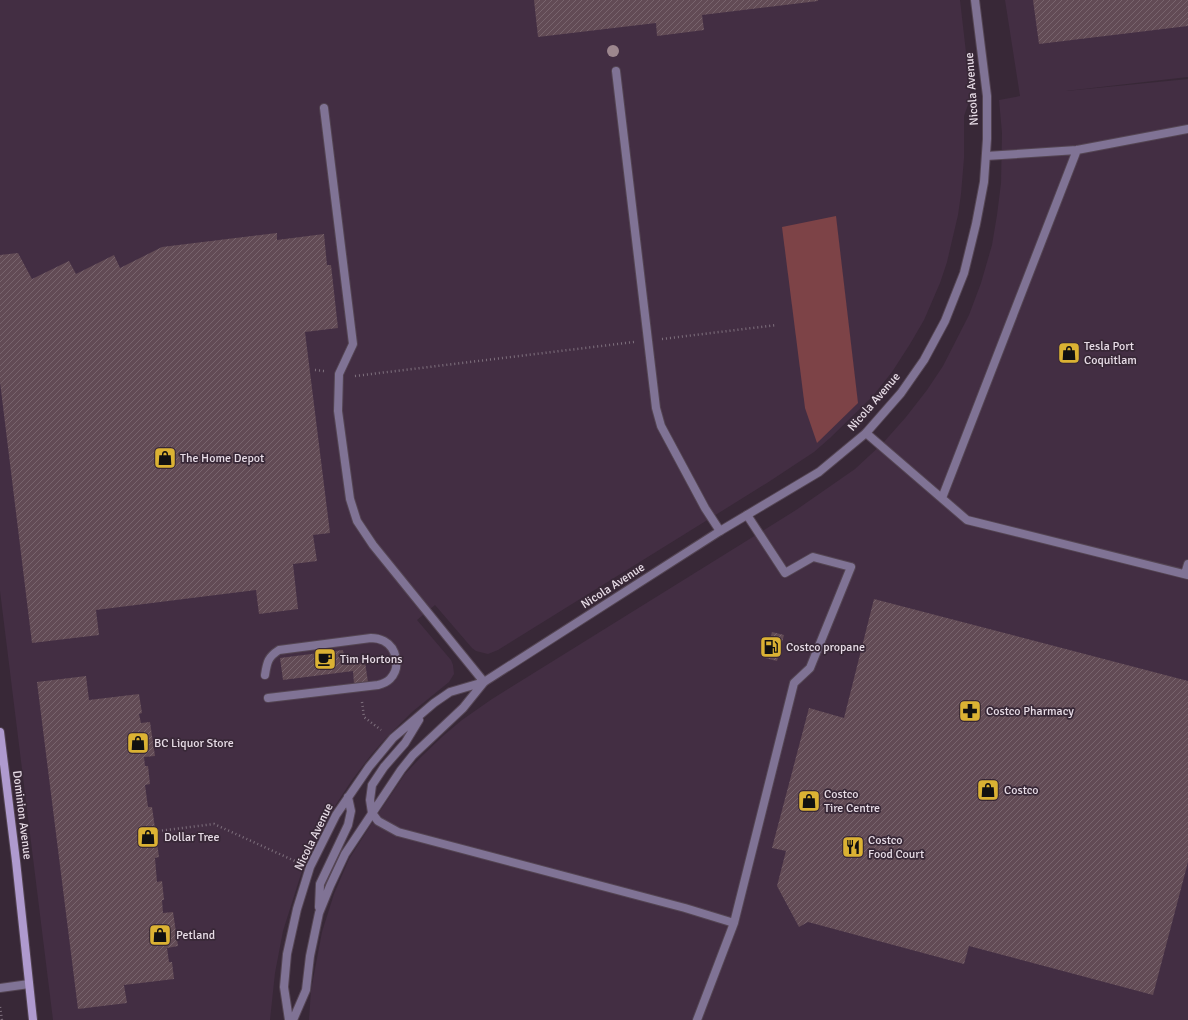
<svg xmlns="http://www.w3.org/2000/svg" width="1188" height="1020" viewBox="0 0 1188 1020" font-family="Signika,sans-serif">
<defs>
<pattern id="building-hatch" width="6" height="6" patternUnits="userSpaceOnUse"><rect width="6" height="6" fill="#624b55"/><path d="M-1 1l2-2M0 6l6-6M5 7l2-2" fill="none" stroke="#78646d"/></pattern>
</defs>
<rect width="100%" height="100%" fill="#382837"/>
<!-- built -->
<path fill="#432e43" d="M0 0H960L971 96 964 116V158L961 194 958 215 947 262 940 283 924 320 910 344 892 372 872 397 830 438 814 452 767 483 498 650 488 654 476 651 472 648 435 605 417 620 451 660 453 665 454 674 449 682 412 712 385 739 371 755 352 780 329 815 318 835 301 874 283 931 275 973 270 1020H53L0 591Z
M1005 0H1188V77L1066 91 1188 79V1020H309L311 990 322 932 334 894 349 859 374 820 405 774 421 757 443 736 462 720 492 699 796 510 855 469 883 443 906 417 927 390 943 366 969 315 981 283 992 245 997 215 1001 183 1002 133 999 100 1020 96Z"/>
<!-- grass -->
<path fill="#7d4347" d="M836 216 858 403 817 443 805 408 782 227Z"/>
<!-- building -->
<path fill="url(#building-hatch)" d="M534 0H818V1L702 15 704 30 657 36 656 23 538 37Z
M1033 0H1188V26L1039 44Z
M277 233V240L324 234 327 265H331L338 328 305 332 330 533 313 535 317 561 293 564 298 609 259 614 256 590 96 610 99 635 32 643 0 382V255L18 253 32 279 69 261 76 274 114 255 120 268 162 247Z
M874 599 1188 681V862L1153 995 969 946 964 964 808 922 799 927 777 886 786 851 772 848 809 708 844 718Z
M772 632 784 635 777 661 765 658Z
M343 650 345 665 365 662 368 682 354 684 353 671 283 680 280 658Z
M86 676 89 700 139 694 142 713 139 714 141 723 150 722 155 756 144 757 145 766H148L150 784 145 785 148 807H152L159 857 155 858 157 882 162 881 164 900H162L163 913 173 912 178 946 167 948 169 962H172L174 979 124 985 127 1003 78 1009 37 682Z"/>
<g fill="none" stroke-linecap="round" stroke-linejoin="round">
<!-- service casing -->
<g stroke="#544553" stroke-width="10">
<path id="service" d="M616 71 656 408 661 426 705 508 720 531
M324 108 353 344 339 374 338 411 350 499 357 521 373 545 484 682
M986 156 1077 150 1188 129
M866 433 967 520 1188 575
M942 498 1077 150
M1185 574 1188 564
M265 675C267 662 268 657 279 650L371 638C376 638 380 639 384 641 397 648 401 668 390 679 387 682 382 684 378 685L268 698
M372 813 378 821 398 832 685 908 734 923
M0 988 29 984
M697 1020 734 923 794 683 810 668 851 567 813 557 785 573 747 515"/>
</g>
<!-- tertiary casing -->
<g stroke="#544553" stroke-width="10">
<path id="tertiary" d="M372 813 370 800 372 785 384 767 405 743 419 720
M319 907 320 884 348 825 351 811 348 797
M289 1020 284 987 287 954 297 909 310 867 336 815 369 767 393 738 434 703 450 692 484 682 720 531 819 472 866 433 901 393 924 360 945 321 964 273 976 224 984 182 987 139V96L975 0
M293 1020 306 990 310 956 319 913 330 886 345 854 401 770 413 755 463 708 484 682"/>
</g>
<!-- secondary casing -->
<g stroke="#544553" stroke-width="10">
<path id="secondary" d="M0 732 16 861 33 1020"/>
</g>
<!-- path -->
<path stroke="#7f717e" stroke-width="2.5" stroke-dasharray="1 3" stroke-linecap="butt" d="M662 339 777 325
M315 370 324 371
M355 376 634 342
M362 702 364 717 381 730
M158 831 214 824 297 862
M0 1007 2 1020"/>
<!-- service -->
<use href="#service" stroke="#807395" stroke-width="8"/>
<!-- tertiary -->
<use href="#tertiary" stroke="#807395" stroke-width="8"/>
<!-- secondary -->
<use href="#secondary" stroke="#af9acf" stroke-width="8"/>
</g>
<!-- trees -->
<circle fill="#9d878e" cx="613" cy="51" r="6"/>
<!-- icons -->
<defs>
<g id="shop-square" transform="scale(1.15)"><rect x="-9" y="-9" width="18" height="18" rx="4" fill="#dbb233" stroke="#382837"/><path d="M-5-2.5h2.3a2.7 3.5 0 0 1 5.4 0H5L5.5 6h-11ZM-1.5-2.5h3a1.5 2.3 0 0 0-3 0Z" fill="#111"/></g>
<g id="fuel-square" transform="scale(1.15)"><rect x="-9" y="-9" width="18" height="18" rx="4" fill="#dbb233" stroke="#382837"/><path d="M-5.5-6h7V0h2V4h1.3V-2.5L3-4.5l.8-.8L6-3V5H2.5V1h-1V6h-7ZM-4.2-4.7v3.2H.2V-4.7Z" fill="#111"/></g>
<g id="cafe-square" transform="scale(1.15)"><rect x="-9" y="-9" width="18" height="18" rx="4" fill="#dbb233" stroke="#382837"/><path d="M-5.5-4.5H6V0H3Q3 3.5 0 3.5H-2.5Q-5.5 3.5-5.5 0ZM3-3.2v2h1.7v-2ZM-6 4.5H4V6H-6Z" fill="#111"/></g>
<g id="pharmacy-square" transform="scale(1.15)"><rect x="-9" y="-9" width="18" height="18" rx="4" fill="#dbb233" stroke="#382837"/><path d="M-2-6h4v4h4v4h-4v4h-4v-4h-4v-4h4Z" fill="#111"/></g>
<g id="restaurant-square" transform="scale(1.15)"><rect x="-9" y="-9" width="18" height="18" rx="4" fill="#dbb233" stroke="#382837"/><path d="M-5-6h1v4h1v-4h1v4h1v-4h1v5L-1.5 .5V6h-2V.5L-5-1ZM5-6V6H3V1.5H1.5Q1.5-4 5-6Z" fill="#111"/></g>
</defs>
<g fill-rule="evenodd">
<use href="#shop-square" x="1069" y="353"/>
<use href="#shop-square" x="165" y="458"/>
<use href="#fuel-square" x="771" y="647"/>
<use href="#cafe-square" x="325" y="659"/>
<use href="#pharmacy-square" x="970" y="711"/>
<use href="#shop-square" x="138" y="743"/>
<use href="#shop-square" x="988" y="790"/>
<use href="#shop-square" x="809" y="801"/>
<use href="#shop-square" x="148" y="837"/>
<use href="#restaurant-square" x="853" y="847"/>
<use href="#shop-square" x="160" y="935"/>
</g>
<g text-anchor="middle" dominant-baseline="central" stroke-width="3.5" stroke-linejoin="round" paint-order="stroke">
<!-- street labels -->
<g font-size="12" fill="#e7dce6" stroke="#382837">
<text transform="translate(972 89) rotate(-94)">Nicola Avenue</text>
<text transform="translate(874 402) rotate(-49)">Nicola Avenue</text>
<text transform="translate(613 586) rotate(-33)">Nicola Avenue</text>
<text transform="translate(22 815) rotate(83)">Dominion Avenue</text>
<text transform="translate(314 837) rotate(-64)">Nicola Avenue</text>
</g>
<!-- poi labels -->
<g font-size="12" fill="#e7dce6" stroke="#382837" text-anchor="start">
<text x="1084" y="346">Tesla Port<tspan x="1084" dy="14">Coquitlam</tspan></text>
<text x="180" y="458">The Home Depot</text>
<text x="786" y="647">Costco propane</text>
<text x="340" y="659">Tim Hortons</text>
<text x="986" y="711">Costco Pharmacy</text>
<text x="154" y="743">BC Liquor Store</text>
<text x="1004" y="790">Costco</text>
<text x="824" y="794">Costco<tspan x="824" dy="14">Tire Centre</tspan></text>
<text x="164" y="837">Dollar Tree</text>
<text x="868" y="840">Costco<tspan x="868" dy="14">Food Court</tspan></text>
<text x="176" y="935">Petland</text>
</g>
</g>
</svg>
